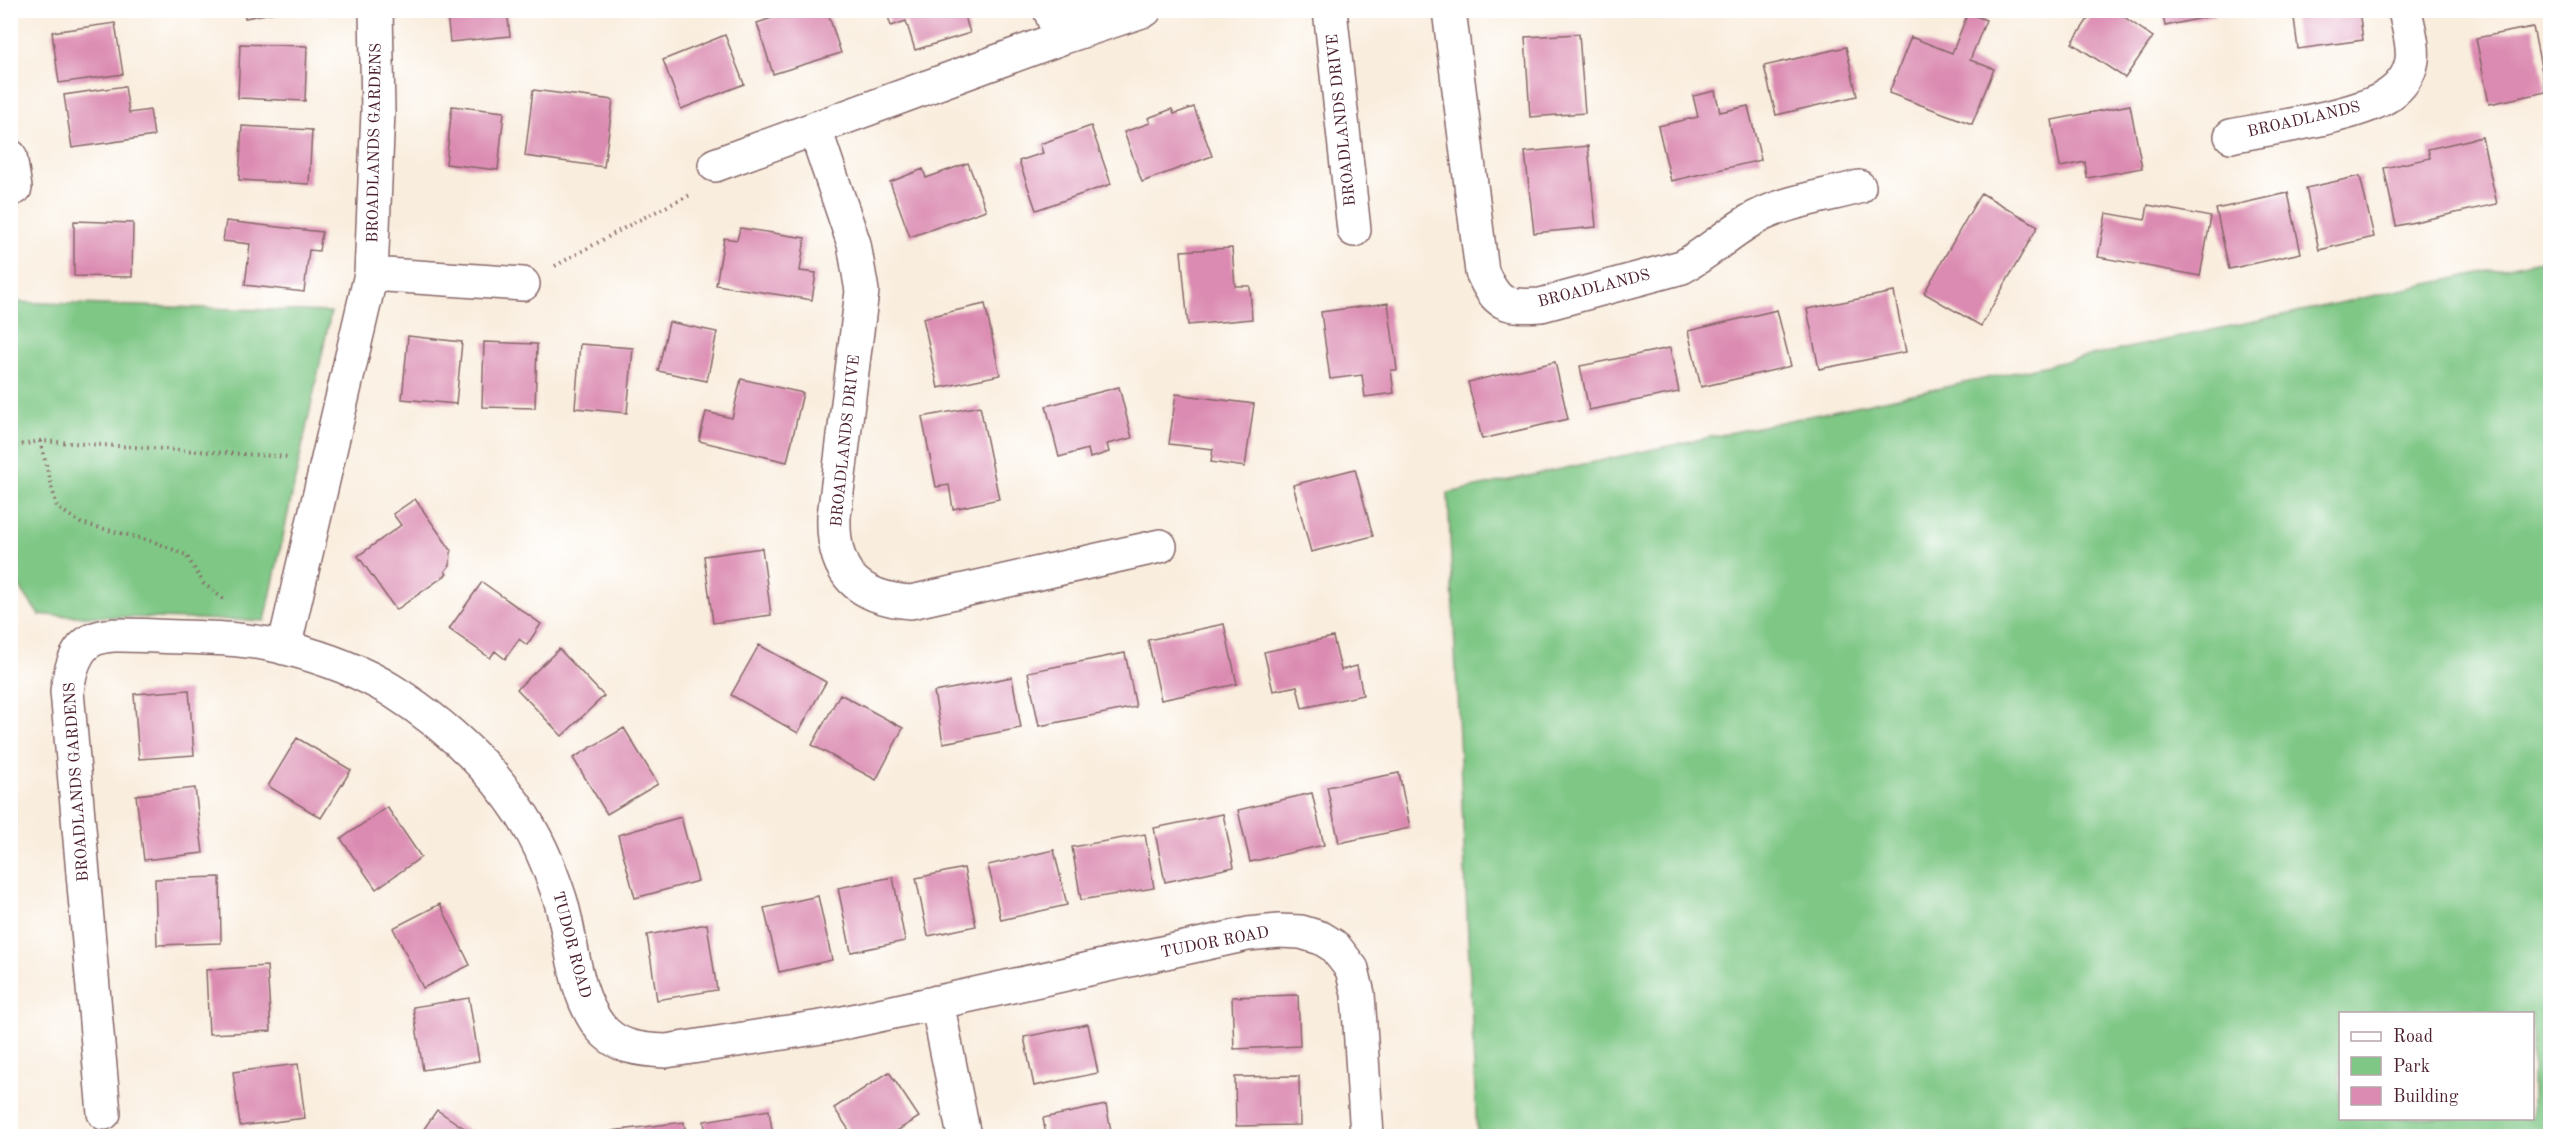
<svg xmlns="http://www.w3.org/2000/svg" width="2561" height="1147" viewBox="0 0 2561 1147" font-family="'Old Standard TT',serif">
<rect width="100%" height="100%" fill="#fff"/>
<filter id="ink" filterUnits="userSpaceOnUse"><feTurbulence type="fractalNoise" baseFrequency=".0167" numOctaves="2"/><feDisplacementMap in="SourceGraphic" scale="12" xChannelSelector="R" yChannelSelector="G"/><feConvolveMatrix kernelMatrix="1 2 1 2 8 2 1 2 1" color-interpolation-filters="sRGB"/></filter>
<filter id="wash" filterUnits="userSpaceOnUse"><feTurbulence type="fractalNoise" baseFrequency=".008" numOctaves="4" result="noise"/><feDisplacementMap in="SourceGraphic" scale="24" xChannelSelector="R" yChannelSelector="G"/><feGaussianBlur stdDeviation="1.35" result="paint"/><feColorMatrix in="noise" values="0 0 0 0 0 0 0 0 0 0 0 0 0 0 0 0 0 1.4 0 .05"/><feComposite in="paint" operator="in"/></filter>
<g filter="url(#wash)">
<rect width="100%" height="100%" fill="#f9eddd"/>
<!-- green -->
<path fill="#7ec785" stroke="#647358" stroke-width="1.5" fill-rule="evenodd" d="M2550 258V1136H1477L1448 493ZM2340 1014H2532V1118H2340Z
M11 302 331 312 265 621 39 615 13 577H11Z"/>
<g id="blocks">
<!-- building -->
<path fill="#db8bb1" d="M244 10H277V12L245 18Z
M452 10H507L510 36 450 42 447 13Z
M796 10H827L841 53 773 74 757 23Z
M886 10H963L970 33 915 50 906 21 891 26Z
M2094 10H2114L2153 37 2125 78 2072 43Z
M2162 10H2215L2216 15 2165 26Z
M2293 10H2359L2363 40 2298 49Z
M1968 13 1986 20 1970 60 1994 69 1972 124 1889 93 1911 37 1952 53Z
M115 23 123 74 59 83 52 32Z
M2533 27 2546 92 2489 104 2476 38Z
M1579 34 1585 113 1530 117 1525 37Z
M725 35 744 84 681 109 663 60Z
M240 44 307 46 305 101 238 98Z
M1846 47 1857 96 1776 115 1764 66Z
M125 86 129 113 150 110 154 136 72 148 64 95Z
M533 90 613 100 604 167 525 156Z
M1715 91 1720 112 1748 106 1761 160 1671 181 1658 126 1698 117 1693 96Z
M2130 105 2142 168 2087 178 2085 162 2060 167 2052 120Z
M452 106 504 112 498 170 446 164Z
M1194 107 1212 156 1142 182 1124 132 1150 123 1148 118 1172 109 1174 114Z
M242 126 312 130 309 184 239 180Z
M1091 126 1111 184 1036 210 1019 161 1043 153 1040 144Z
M2482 137 2497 204 2396 226 2384 168 2430 158 2428 149Z
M1588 146 1596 227 1534 233 1525 152Z
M968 163 986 210 910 237 890 182 923 169 926 178Z
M2360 176 2374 237 2319 250 2306 188Z
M1981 193 2038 226 1981 326 1924 293Z
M2288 193 2301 253 2229 269 2216 209Z
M2148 205 2211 217 2200 276 2098 257 2106 213 2145 220Z
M74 221 133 223 132 277 74 276Z
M226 221 322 232 319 251 309 250 304 292 245 285 250 244 223 241Z
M740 228 805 238 800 271 816 273 812 300 716 285 724 238 737 240Z
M1232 248 1235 286H1250L1252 319 1188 325 1181 251Z
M1894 292 1906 352 1819 369 1807 309Z
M1388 303 1397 370H1391L1394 393 1365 397 1362 375 1330 379 1321 312Z
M985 304 1000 375 938 388 923 318Z
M1777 310 1791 366 1701 387 1688 331Z
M669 322 717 332 707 381 658 371Z
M408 336 462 342 456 404 402 399Z
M484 342 537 344 535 408 482 407Z
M580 344 633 348 627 413 575 408Z
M1670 348 1679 392 1589 410 1580 366Z
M1555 362 1568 419 1482 439 1468 382Z
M741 379 803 393 787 462 699 441 706 412 732 418Z
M1119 387 1132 438 1107 444 1109 452 1090 458 1088 449 1059 457 1046 406Z
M1176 394 1254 404 1245 467 1211 462 1213 449 1169 444Z
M980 406 999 499 953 509 949 485 936 487 922 417Z
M1355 469 1373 536 1311 552 1293 485Z
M415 499 451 550 450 565 445 571 447 574 396 610 358 556 401 525 393 514Z
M762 548 771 615 713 623 704 556Z
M482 582 541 624 527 645 519 639 505 659 495 651 490 658 449 629Z
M1224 624 1237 684 1161 700 1148 640Z
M1333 637 1341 670 1357 666 1363 695 1302 708 1297 686 1273 691 1264 652Z
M759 645 826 682 798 733 731 695Z
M559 649 604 696 562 736 517 689Z
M1125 653 1136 707 1039 726 1028 672Z
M1012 677 1021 728 943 743 934 692Z
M189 690 194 755 139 759 134 694Z
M840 694 903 728 876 780 812 745Z
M624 728 658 784 607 814 573 758Z
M297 738 351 770 321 818 268 786Z
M1399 773 1410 828 1339 843 1327 787Z
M195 788 203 853 144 860 136 795Z
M1312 793 1324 845 1250 862 1238 810Z
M387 807 421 857 376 889 341 839Z
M1223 814 1234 867 1165 882 1154 828Z
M681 817 698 881 635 898 618 835Z
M1145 834 1154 888 1081 900 1072 847Z
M1054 850 1067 905 1001 920 988 865Z
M964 868 976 926 928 936 916 878Z
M220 877 221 943 157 945 155 879Z
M893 877 905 941 851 952 838 888Z
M818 896 832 960 779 972 764 908Z
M440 904 470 965 423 988 393 928Z
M707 924 717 990 657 1000 647 935Z
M267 966 271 1031 209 1034 206 970Z
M1298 995 1300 1046 1234 1049 1232 997Z
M469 998 479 1061 423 1070 413 1007Z
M1088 1024 1098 1073 1034 1086 1024 1037Z
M298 1064 305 1118 240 1126 233 1072Z
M889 1072 919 1117 889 1136H853L834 1108Z
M1299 1076 1300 1125 1236 1126 1235 1077Z
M1106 1105 1112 1136H1046L1043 1118Z
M437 1110 476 1136H419Z
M769 1110 773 1136H706L704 1121Z
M684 1122 686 1136H613L612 1131Z"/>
</g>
</g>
<g filter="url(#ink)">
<use href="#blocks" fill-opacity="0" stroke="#876769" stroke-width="1.5"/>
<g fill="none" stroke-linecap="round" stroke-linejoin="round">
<!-- minor casing -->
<g stroke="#876769" stroke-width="36">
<path id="minor" d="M1050 10 1061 38
M1330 10 1354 230
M1449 10 1482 272C1497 305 1504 307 1541 305L1682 267C1706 254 1725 236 1748 222 1780 202 1823 197 1859 187
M815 129 854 244 862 291 834 516C832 572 856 598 911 602L1160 546
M2231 136C2270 128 2362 116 2390 94 2401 86 2410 74 2412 60 2414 44 2408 27 2405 10
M10 156 15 188
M715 165 1061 38 1145 10
M371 274 523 284
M284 648 371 274 378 112 376 10
M937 1002 964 1136
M104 1113 67 691C76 628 101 634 155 636 198 638 244 637 286 648 321 657 360 671 391 690 456 731 518 791 547 863 552 876 557 889 561 902 573 943 573 992 600 1027 617 1048 641 1050 666 1051L834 1025 1248 934 1279 931 1301 932 1321 938 1334 946 1352 969 1358 994 1367 1136"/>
</g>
<!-- path -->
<path stroke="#876769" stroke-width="4" stroke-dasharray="1.5 4.5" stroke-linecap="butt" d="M555 266 637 221 692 194
M40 441 57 507 81 523 155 542 186 555 204 584 225 600
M10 447 40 441 290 457"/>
<!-- minor -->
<use href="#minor" stroke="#fff" stroke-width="33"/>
</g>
</g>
<g text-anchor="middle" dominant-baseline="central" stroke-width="4.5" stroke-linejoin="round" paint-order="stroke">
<!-- street labels -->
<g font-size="16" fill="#4a1f2b" stroke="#fff">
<text transform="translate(1342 120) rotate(-96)">BROADLANDS DRIVE</text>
<text transform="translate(2304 120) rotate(-13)">BROADLANDS</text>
<text transform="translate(375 143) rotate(-89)">BROADLANDS GARDENS</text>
<text transform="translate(1594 289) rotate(-14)">BROADLANDS</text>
<text transform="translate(846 441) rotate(-84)">BROADLANDS DRIVE</text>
<text transform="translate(77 782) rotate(-94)">BROADLANDS GARDENS</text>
<text transform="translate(1215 943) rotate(-11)">TUDOR ROAD</text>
<text transform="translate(571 945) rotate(75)">TUDOR ROAD</text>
</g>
</g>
<!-- margin -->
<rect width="2561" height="1147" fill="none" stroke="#fff" stroke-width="36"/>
<!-- legend -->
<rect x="2339" y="1012" width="195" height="108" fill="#ffffff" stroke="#b7a5aa" stroke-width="1.5"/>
<rect x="2351" y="1032" width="30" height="9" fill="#ffffff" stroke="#b7a5aa" stroke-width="1.5"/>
<text x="2393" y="1042" font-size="18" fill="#4a1f2b">Road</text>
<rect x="2351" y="1057" width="30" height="18" fill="#7ec785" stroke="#b7a5aa" stroke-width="1.5"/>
<text x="2393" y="1072" font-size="18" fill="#4a1f2b">Park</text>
<rect x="2351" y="1087" width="30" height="18" fill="#db8bb1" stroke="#b7a5aa" stroke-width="1.5"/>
<text x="2393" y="1102" font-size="18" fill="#4a1f2b">Building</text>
</svg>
